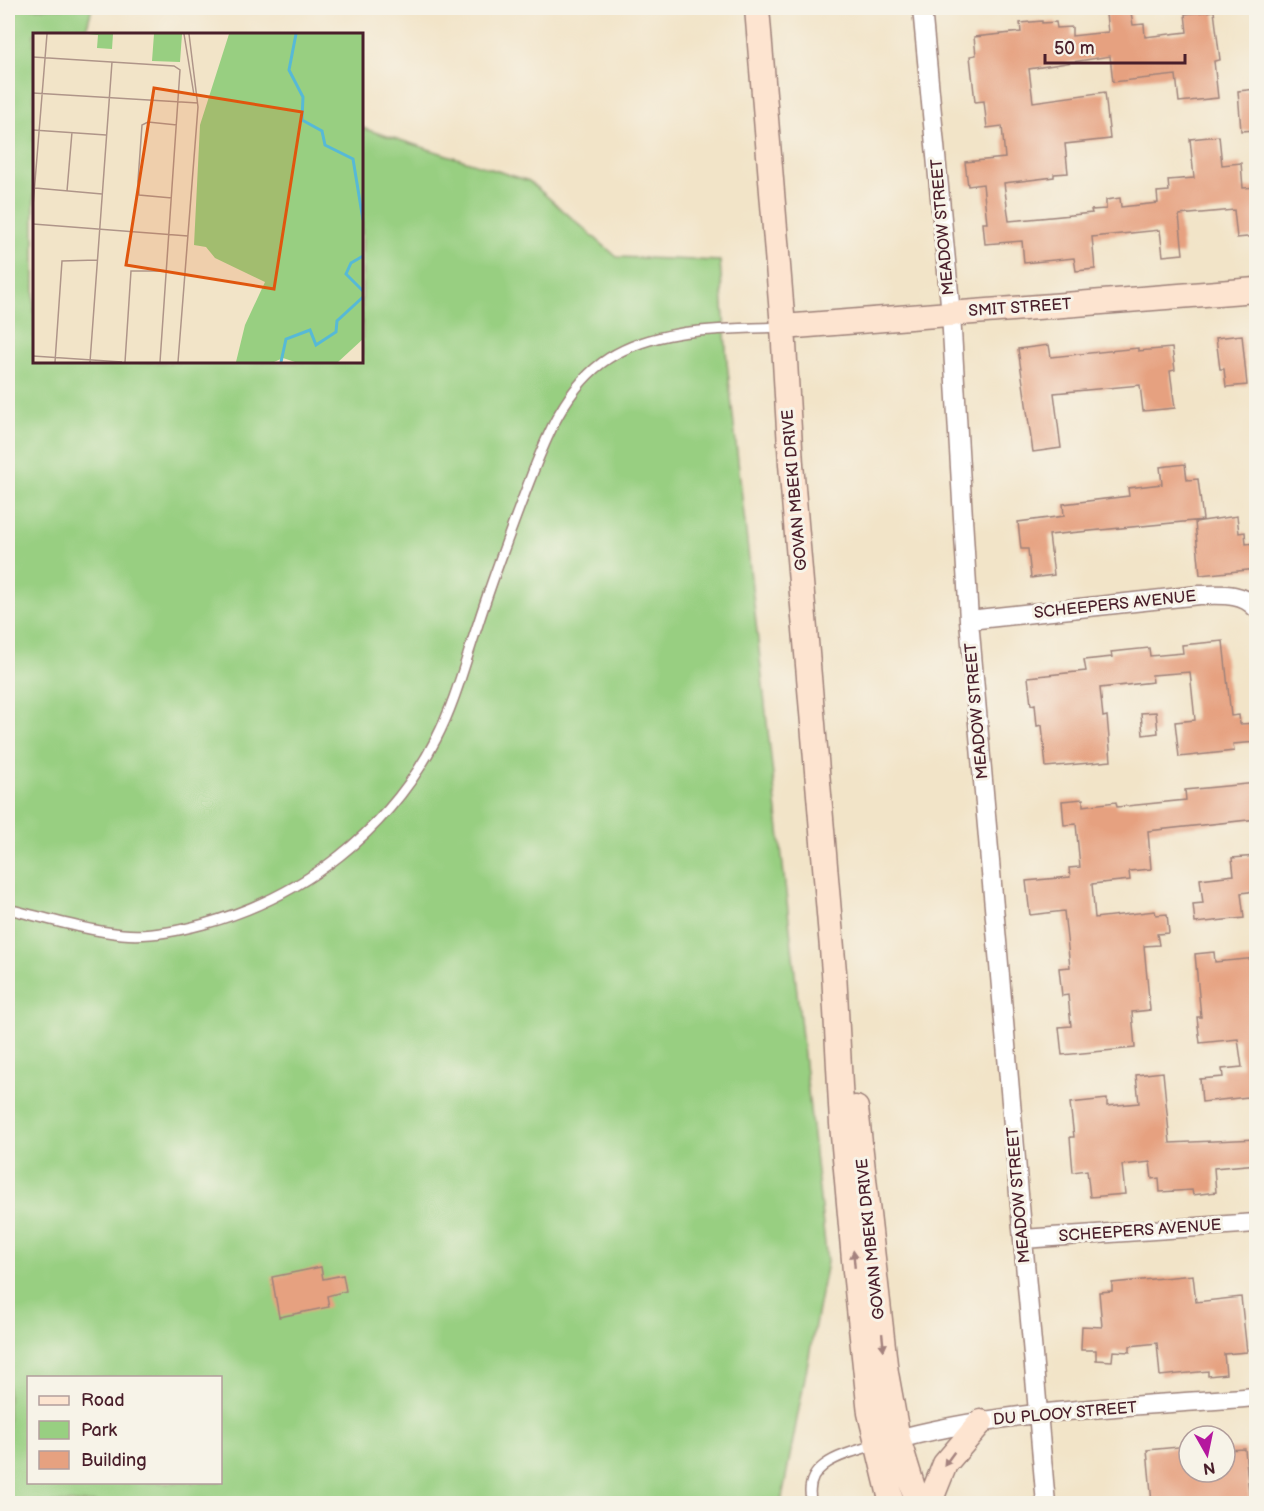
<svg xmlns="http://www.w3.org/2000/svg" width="1264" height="1511" viewBox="0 0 1264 1511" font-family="'Balsamiq Sans',sans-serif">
<rect width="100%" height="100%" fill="#f7f3e8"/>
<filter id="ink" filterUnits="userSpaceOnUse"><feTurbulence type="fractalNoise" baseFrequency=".0167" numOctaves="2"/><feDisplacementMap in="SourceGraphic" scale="12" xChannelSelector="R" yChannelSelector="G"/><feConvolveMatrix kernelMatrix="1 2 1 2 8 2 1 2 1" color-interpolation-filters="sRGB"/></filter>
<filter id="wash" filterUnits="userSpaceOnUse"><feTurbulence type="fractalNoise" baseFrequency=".008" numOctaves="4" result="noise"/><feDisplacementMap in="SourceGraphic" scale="24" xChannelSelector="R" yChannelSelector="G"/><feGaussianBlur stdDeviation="1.35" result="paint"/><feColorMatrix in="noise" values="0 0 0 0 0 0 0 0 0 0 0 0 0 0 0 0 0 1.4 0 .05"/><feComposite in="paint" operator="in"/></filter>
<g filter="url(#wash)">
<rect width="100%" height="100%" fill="#f2e4c8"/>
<!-- green -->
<path fill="#98cf81" stroke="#717756" stroke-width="1.5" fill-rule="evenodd" d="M8 8H92L85 34H34V362H362V128L529 181 617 257 720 261 727 362 827 1262 781 1503H8ZM28 1378H220V1482H28Z"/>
<g id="blocks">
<!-- building -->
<path fill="#e6a180" d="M1214 11 1220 60 1214 61 1218 98 1179 102 1176 75 1113 82 1110 56 1029 69 1033 102 1105 92 1110 139 1065 144 1068 173 1054 174V177L1004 183 1009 221 1092 213 1091 210 1106 209V200L1120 198 1121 207 1158 203 1157 192 1169 191 1168 180 1194 178 1190 139 1219 136 1222 165 1241 163 1243 188 1257 187V236L1237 238 1234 210 1179 215 1183 254 1163 256 1160 230 1092 237 1095 269 1076 271 1074 258 1024 263 1022 241 985 244 983 223H987L983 184 968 186 965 162 1005 158 1002 126 987 128 984 101 975 102 970 56 976 55 974 37 1021 32 1020 23 1042 21V23L1056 22 1057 28 1072 27V36L1108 32 1106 14 1131 12 1133 25 1144 24 1145 37 1187 32 1185 14Z
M1257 89V130L1241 131 1238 91Z
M1242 335 1247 385 1226 387 1224 369H1220L1216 338Z
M1049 345 1051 357 1138 348V351L1172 348 1175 370 1170 371 1175 408 1143 411 1140 385 1054 393 1061 448 1033 452 1018 349Z
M1185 464 1187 480 1198 479 1203 520 1049 535 1054 575 1031 578 1028 549H1021L1018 522 1064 516 1063 504 1129 496 1128 488 1162 484 1160 467Z
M1237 516 1239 533 1245 532 1246 544 1255 543 1257 569 1200 575 1195 522Z
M1223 641 1231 716 1239 715 1240 724 1257 723V742L1233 744 1234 751 1179 757 1175 722 1195 720 1190 672 1152 675 1153 682 1100 688 1103 717 1107 716 1111 761 1046 767 1042 725 1037 726 1035 704 1031 705 1028 677 1086 671 1084 660 1112 657 1111 652 1149 648 1150 656 1183 653 1182 645Z
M1156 712 1158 733 1143 735 1141 713Z
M1257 783V819L1148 831 1151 869 1129 871 1130 880 1092 884 1095 918 1155 911 1156 915 1167 914 1169 933 1157 934 1159 945 1144 946 1150 1010 1132 1012 1135 1048 1062 1055 1059 1027 1071 1026 1068 995 1062 996 1059 968 1070 967 1064 911 1030 915 1026 881 1070 877 1069 868 1080 867 1076 824 1064 825 1062 801 1083 799V806L1116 802 1117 807 1186 800 1185 790Z
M1257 856 1256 891 1241 893 1244 918 1195 923 1193 904 1203 903 1200 879 1234 875 1232 858Z
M1214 952 1215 962 1257 958V1096L1202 1102 1200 1079 1223 1077 1222 1069 1242 1067 1238 1039 1200 1043 1197 1017H1201L1195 954Z
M1163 1072 1170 1143 1257 1139V1164L1214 1168 1216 1192 1193 1195 1192 1190 1160 1192 1159 1178 1152 1179 1150 1162 1122 1165 1125 1194 1090 1197 1087 1170 1073 1172 1070 1137H1074L1070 1103 1107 1099V1106L1139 1103 1136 1075Z
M321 1267 323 1279 343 1275 346 1291 327 1296 329 1307 279 1317 272 1277Z
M1193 1275 1196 1302 1241 1297 1247 1352 1224 1354 1226 1374 1208 1376V1371L1160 1376 1157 1343 1130 1346V1352L1113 1351 1112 1361 1096 1360V1350H1081L1082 1326 1102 1327 1099 1292 1112 1291V1283Z
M1189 1446V1472H1225V1450L1245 1449 1250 1503H1152L1147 1450Z"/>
</g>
</g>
<g filter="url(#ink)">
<use href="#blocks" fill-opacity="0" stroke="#9e827a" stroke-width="1.5"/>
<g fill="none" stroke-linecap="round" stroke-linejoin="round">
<!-- lane casing -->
<g stroke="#9e827a" stroke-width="12">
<path id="lane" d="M8 909C45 918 84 930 122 934 148 937 178 931 204 924 303 897 389 831 436 739 455 703 465 662 478 624 491 583 506 543 521 503 541 452 560 389 609 358 660 326 724 330 782 327
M812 1504C800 1463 846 1454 875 1445"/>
</g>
<!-- street casing -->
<g stroke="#9e827a" stroke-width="21">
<path id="street" d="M922 8 951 314 969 620 1046 1504
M969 620 1199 595C1220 595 1242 592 1256 608
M1023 1239 1256 1223
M887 1442C1006 1408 1134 1407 1256 1397"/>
</g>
<!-- secondary casing -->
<g stroke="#9e827a" stroke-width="27">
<path id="secondary" d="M757 8 783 327 791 464 834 972 842 1124 855 1271 870 1413 892 1504
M783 327 1256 290
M856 1108 886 1373 898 1439 918 1504
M929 1504 945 1464 981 1422"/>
</g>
<!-- lane -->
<use href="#lane" stroke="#fff" stroke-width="9"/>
<!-- street -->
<use href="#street" stroke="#fff" stroke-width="18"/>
<!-- secondary -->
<use href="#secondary" stroke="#fde4d0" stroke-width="24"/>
</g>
<!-- one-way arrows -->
<defs><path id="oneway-solid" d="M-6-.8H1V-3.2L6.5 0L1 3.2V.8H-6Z" transform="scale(1.5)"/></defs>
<g fill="#a4827e">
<use href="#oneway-solid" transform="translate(854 1259) rotate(-95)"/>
<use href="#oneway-solid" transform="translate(883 1342) rotate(84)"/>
<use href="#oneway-solid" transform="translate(949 1459) rotate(126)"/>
</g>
</g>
<g text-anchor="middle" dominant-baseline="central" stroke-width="6" stroke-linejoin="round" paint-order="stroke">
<!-- street labels -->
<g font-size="16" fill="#4a1f2b" stroke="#f7f3e8">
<text transform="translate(943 227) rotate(-95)">MEADOW STREET</text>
<text transform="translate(1020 308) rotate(-4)">SMIT STREET</text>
<text transform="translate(795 490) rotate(-95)">GOVAN MBEKI DRIVE</text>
<text transform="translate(1115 605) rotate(-6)">SCHEEPERS AVENUE</text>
<text transform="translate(977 711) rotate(-95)">MEADOW STREET</text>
<text transform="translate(1019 1195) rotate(-95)">MEADOW STREET</text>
<text transform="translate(1140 1231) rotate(-4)">SCHEEPERS AVENUE</text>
<text transform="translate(871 1239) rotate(-96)">GOVAN MBEKI DRIVE</text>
<text transform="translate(1065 1414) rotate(-5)">DU PLOOY STREET</text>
</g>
</g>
<!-- overview -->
<g transform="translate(33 33)">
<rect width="330" height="330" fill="#f2e4c8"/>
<path d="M55 1H80L79 16 64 15 65 2ZM121 1H149L147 29 119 28ZM196 1H330V306L305 329H262L250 325 241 329H203L212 292 232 249 182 225 173 214 161 212 167 92Z" fill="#98cf81"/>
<path fill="none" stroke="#57b9d6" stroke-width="3" d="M263 1 256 37 270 64 269 87 289 98 292 112 320 126 330 187M330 223 318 230 313 241 330 258M248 329 253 306 277 297 283 312 303 299 304 288 330 264"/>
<path fill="none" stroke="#af9589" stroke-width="1.5" d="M151 1 161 62M0 24 141 33 147 37 127 329M0 60 165 70M0 97 73 102M2 155 69 161M34 158 39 99M139 165 106 162 105 148 109 92 115 89 144 92M0 173 14 1M0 191 155 203M0 323 89 329M22 329 29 228 64 227M57 329 79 29M92 329 98 238H133M145 329 165 74 156 1"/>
<path fill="#e0560e" fill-opacity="0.15" stroke="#e0560e" stroke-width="3" d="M121 55 269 79 241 256 93 232Z"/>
<rect width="330" height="330" fill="none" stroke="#4a1f2b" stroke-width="3"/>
</g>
<!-- margin -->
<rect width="1264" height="1511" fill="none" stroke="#f7f3e8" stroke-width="30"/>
<!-- legend -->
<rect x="27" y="1376" width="195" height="108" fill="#f7f3e8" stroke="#b29e9c" stroke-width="1.5"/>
<rect x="39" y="1396" width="30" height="9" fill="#fde4d0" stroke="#b29e9c" stroke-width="1.5"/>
<text x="81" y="1406" font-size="18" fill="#4a1f2b">Road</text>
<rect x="39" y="1421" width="30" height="18" fill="#98cf81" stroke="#b29e9c" stroke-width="1.5"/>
<text x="81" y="1436" font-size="18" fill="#4a1f2b">Park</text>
<rect x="39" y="1451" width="30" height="18" fill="#e6a180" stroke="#b29e9c" stroke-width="1.5"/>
<text x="81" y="1466" font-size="18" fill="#4a1f2b">Building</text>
<!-- north arrow -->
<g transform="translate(1207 1454) rotate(171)"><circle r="28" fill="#f7f3e8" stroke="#b29e9c" stroke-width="1.5"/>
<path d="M0-4.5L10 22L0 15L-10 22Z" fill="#b5179e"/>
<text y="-9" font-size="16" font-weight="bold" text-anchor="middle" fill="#4a1f2b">N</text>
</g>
<!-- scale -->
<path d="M1045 54v9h140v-9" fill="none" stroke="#4a1f2b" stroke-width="3"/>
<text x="1054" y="54" font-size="18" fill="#4a1f2b" stroke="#f7f3e8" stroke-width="4.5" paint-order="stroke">50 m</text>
</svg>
